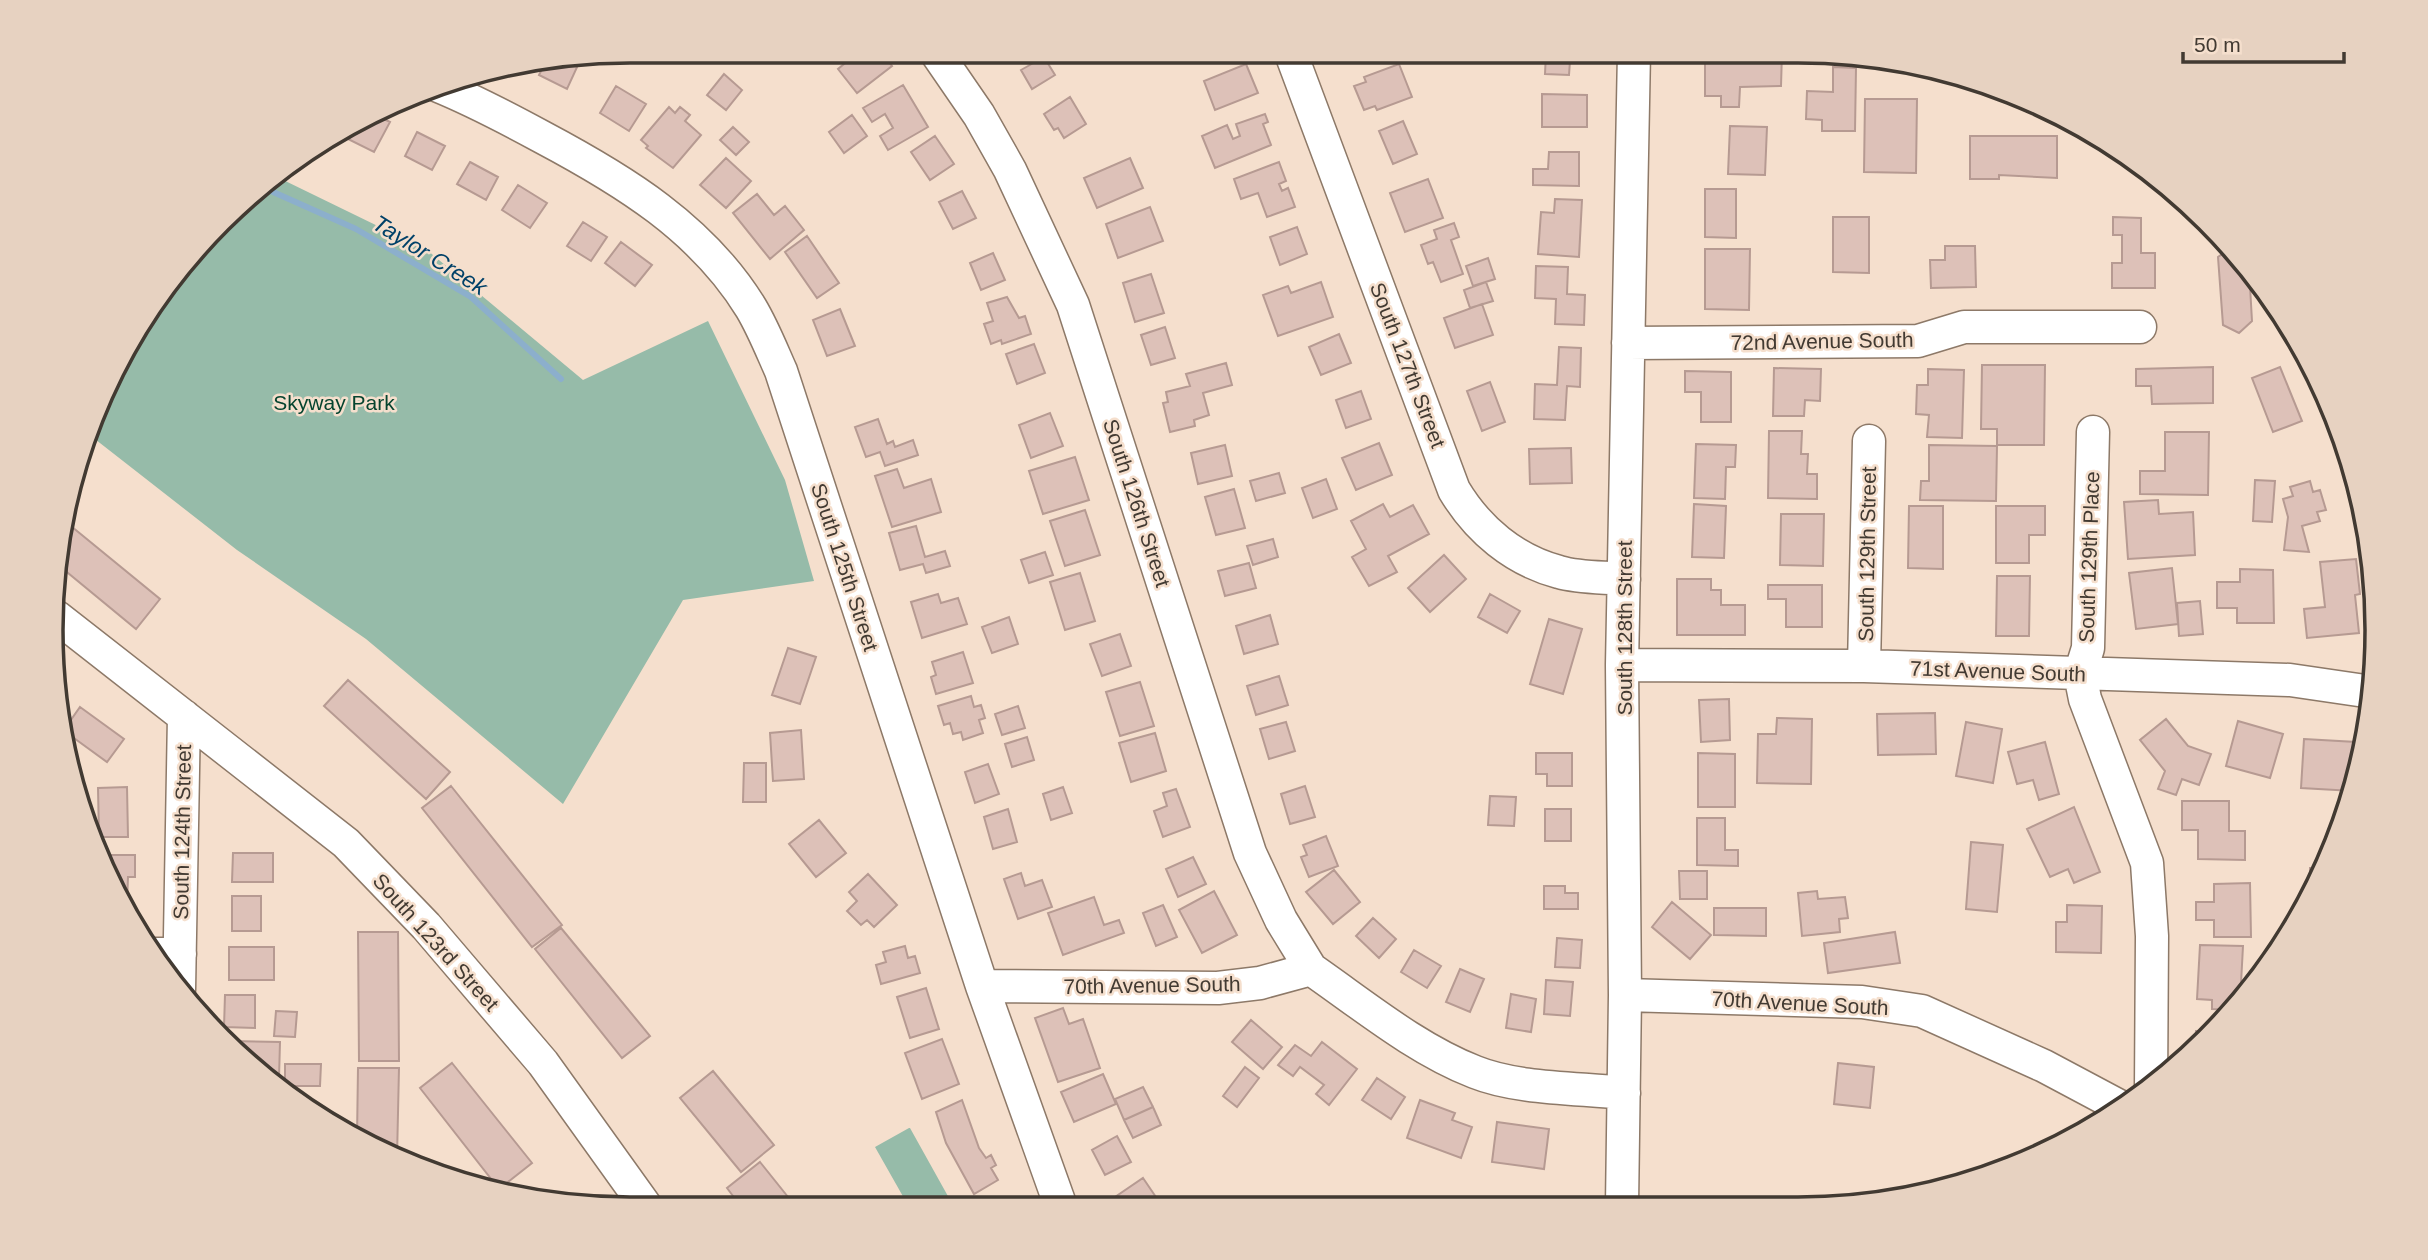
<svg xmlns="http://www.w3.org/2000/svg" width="2428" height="1260" viewBox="0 0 2428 1260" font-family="Arial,sans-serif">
<rect width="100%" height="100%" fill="#f5dfcd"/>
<!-- green -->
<path fill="#96bba9" d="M273 175 427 250 583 380 708 321 785 480 814 581 683 600 563 804 366 639 237 550 91 436 148 309Z
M909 1128H910L954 1207H909L875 1147Z"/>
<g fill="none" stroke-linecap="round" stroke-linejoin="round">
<!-- stream -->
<path stroke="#8cafcc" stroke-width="6" d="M262 187 356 229 471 297 561 379"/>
</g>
<!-- building -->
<path fill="#ddc1b8" stroke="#b69a92" stroke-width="2" d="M860 51H880L892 66 857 93 838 69Z
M1546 52H1582V61H1570L1569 75 1545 74Z
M1705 52H1782L1781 86 1740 87 1739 107H1721V96H1705Z
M1044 57 1055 75 1032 89 1021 70Z
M569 61 578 65 567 89 539 75 544 65Z
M1246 64 1258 93 1215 110 1204 81Z
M1399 64 1412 97 1377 110 1375 106 1364 110 1354 86 1366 82 1364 77Z
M1833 67 1856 68 1855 131H1822V120L1806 119 1807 91 1833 92Z
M724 74 742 90 726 110 707 95Z
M903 85 928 127 888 150 880 136 893 128 885 114 872 122 863 108Z
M616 86 646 104 629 131 600 113Z
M1542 94 1587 95V127H1542Z
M1070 97 1086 124 1064 138 1058 128 1054 130 1044 114Z
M1865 99H1917L1916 173 1864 172Z
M669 107 675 113 680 107 690 115 685 121 701 135 673 168 646 148 648 146 641 140Z
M1265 114 1268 122 1263 124 1271 145 1215 168 1202 136 1227 125 1233 139 1240 136 1236 124Z
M852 115 867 136 844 153 829 132Z
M378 116 390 122 374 152 346 138 349 132Z
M1403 121 1417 154 1393 164 1379 131Z
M1730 126 1767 127 1765 175 1728 174Z
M733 127 749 142 736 155 720 140Z
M417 132 445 146 432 170 405 156Z
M935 136 954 164 930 180 911 152Z
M1970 136H2057V178L1999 175V179H1970Z
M1549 152H1579V186L1533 185V169H1548Z
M726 158 751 181 726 208 700 185Z
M1130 158 1143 188 1097 208 1084 178Z
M470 162 498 177 486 200 457 184Z
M1279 162 1286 181 1279 184 1282 191 1288 188 1295 207 1267 217 1258 193 1241 199 1234 179Z
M2146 168 2151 171 2157 176 2148 178Z
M1428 179 1443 218 1405 232 1390 193Z
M518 185 547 203 530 228 502 210Z
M1705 189H1736V238L1705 237Z
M962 191 976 218 953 229 939 202Z
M757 194 774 215 785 206 804 230 770 259 733 213Z
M1555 199 1582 200 1579 257 1538 254 1541 212 1554 213Z
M1150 207 1163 241 1118 258 1106 224Z
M1833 217H1869V273L1833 272Z
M2113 217 2141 218V253H2155V288H2112V263H2122V235H2113Z
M583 222 607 237 591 261 567 246Z
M1454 223 1459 237 1451 240 1463 274 1441 282 1433 262 1428 264 1421 245 1437 239 1434 230Z
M1297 227 1307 254 1280 265 1270 237Z
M807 236 839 283 817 298 785 252Z
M621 242 652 265 635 286 605 263Z
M1945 246H1975L1976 287 1931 288 1930 260H1945Z
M2232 247 2249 269 2252 321 2239 333 2223 325 2218 257Z
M1705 249H1750L1749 310 1705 309Z
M993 253 1005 280 981 290 970 263Z
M1488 258 1495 279 1473 286 1466 266Z
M1536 266 1568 267 1567 294 1585 295 1584 325 1555 324 1556 299 1535 298Z
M1151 274 1164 313 1135 322 1123 283Z
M1321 282 1333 317 1278 336 1263 295 1288 286 1291 293Z
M1486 282 1493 301 1470 308 1464 290Z
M1007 297 1019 318 1025 316 1031 334 1002 344 1001 340 991 344 984 324 993 321 987 303Z
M1482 304 1493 335 1455 348 1444 318Z
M840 309 855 346 827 356 813 320Z
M1165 327 1175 358 1151 365 1141 335Z
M1339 334 1351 363 1321 375 1309 347Z
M1034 344 1045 373 1017 384 1006 354Z
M1559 347 1581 348 1580 387 1567 386 1565 420 1534 419 1535 384 1557 385Z
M1226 363 1232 385 1203 393 1209 415 1194 420 1195 426 1170 432 1163 403 1168 402 1166 392 1190 386 1186 374Z
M1982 365H2045L2044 445H1997V429H1981Z
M2213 367V403L2152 404 2151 386H2136V369Z
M2280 367 2302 421 2273 432 2252 378Z
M1774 368 1821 369 1820 401 1805 400 1804 416H1773Z
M1928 369 1964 370 1962 438 1927 437 1929 415 1916 414 1917 385H1928Z
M1685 371 1731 372V422H1701V392H1685Z
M1490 382 1505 422 1482 431 1467 391Z
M1361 391 1371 419 1346 428 1336 400Z
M1050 413 1063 446 1031 458 1019 425Z
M878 419 887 444 893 441 895 447 913 440 918 455 885 466 880 452 866 457 855 427Z
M1769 431H1802L1801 454H1808L1807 474H1817V499L1768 498Z
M2165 432H2209L2208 495 2140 494V471H2165Z
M1379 443 1392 475 1356 490 1342 458Z
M1696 444 1736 445 1735 467H1726L1725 499 1694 498Z
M1225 445 1232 476 1198 484 1191 453Z
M1929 445 1997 446 1996 501 1920 500 1921 481H1929Z
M1571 448 1572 483 1530 484 1529 449Z
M1075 457 1089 500 1043 514 1029 471Z
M897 469 904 488 931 479 941 512 892 527 875 476Z
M1279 473 1285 493 1256 501 1250 481Z
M1326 479 1337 509 1313 518 1302 488Z
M2255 480 2275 481 2272 522 2253 521Z
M2310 481 2313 492 2320 490 2326 510 2317 512 2320 521 2302 526 2309 552 2284 550 2288 517 2283 499 2293 496 2290 487Z
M1234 489 1245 528 1216 535 1205 497Z
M2158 500 2159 514 2193 512 2195 555 2128 559 2124 502Z
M1383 504 1390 517 1413 505 1429 534 1388 556 1397 572 1369 586 1352 557 1366 549 1351 521Z
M1694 504 1726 506 1724 558 1692 557Z
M1909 506H1943V569L1908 568Z
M1996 506H2045V535H2029V563H1996Z
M1085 510 1100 555 1065 566 1050 521Z
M1781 514H1824L1823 566 1780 565Z
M66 522 160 599 136 629 62 568Z
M916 526 925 557 945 551 950 566 926 573 923 564 900 570 889 533Z
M1273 539 1278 557 1253 565 1247 546Z
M1045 552 1053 575 1029 583 1021 560Z
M1444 555 1466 579 1430 612 1408 588Z
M2356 559 2360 594 2355 595 2359 633 2307 638 2304 609 2325 607 2320 562Z
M1249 563 1256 588 1225 596 1218 571Z
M2172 568 2178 624 2136 629 2129 573Z
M2240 569 2273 570 2274 623H2237V608H2217V582H2240Z
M1080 573 1095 621 1065 630 1050 582Z
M1997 576H2030L2029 636H1996Z
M1677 579H1711V590H1721V605H1745V635H1677Z
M1768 585H1822V627H1786V599H1768Z
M938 594 941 603 958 598 967 624 922 638 911 602Z
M1490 594 1520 611 1507 633 1478 617Z
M2200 601 2203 634 2179 636 2177 603Z
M1270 615 1278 644 1244 654 1236 626Z
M1009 617 1018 644 992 653 982 627Z
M1549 619 1582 629 1563 694 1530 684Z
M1120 634 1131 666 1102 676 1090 644Z
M788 648 816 657 800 704 772 695Z
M963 652 973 683 936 694 931 677 936 675 932 662Z
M1279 676 1288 705 1256 715 1247 686Z
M348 680 450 772 426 799 324 706Z
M1140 682 1154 726 1120 736 1106 692Z
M971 696 974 707 981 705 985 718 979 720 983 733 963 740 961 732 953 734 950 723 944 725 938 706Z
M59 698 68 705 63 713Z
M1729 699 1730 740 1701 742 1699 700Z
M1018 706 1025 728 1002 735 995 714Z
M80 707 124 739 107 762 67 733 66 727Z
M1935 713 1936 754 1878 755 1877 714Z
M1777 718 1812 719 1811 784 1757 783 1758 734H1776Z
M2166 719 2188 746 2211 754 2199 785 2182 779 2176 795 2158 789 2165 771 2140 740Z
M2238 721 2283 734 2270 778 2226 766Z
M1286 722 1295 751 1269 759 1260 729Z
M1966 722 2002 729 1993 783 1956 776Z
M801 730 804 779 773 781 770 733Z
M1155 733 1166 771 1131 782 1119 743Z
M1027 737 1034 760 1012 767 1005 744Z
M2304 739 2356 742 2353 791 2301 788Z
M2045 742 2059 794 2039 800 2033 780 2017 784 2008 752Z
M1536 753H1572V786H1547V774H1536Z
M1698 753 1735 754V807H1698Z
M744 763H766V802H743Z
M988 764 999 794 975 803 965 772Z
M451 786 562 925 532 947 422 808Z
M1305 786 1315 817 1290 824 1281 794Z
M127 787 128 837H99L98 788Z
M1063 787 1072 813 1051 820 1043 794Z
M1176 789 1190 827 1163 837 1154 811 1167 806 1163 793Z
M1490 796 1516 797 1514 826 1488 825Z
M2182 801H2229V831H2245V860L2198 859V830H2182Z
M2074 807 2100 872 2074 883 2068 869 2050 877 2027 829Z
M1008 809 1017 842 993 849 984 817Z
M1545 809H1571V841H1545Z
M1697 818H1725V850H1738V866L1697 865Z
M819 820 846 853 816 877 789 844Z
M1326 836 1338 866 1309 877 1301 857 1307 855 1303 845Z
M1971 842 2003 845 1997 912 1966 909Z
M233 853H273V882H232Z
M100 855H135V877H128L127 904H123L100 862Z
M1193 857 1206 884 1178 897 1166 869Z
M2310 868H2324L2310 897Z
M1334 870 1360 902 1333 924 1306 892Z
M1679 871H1707V899H1680Z
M1021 873 1025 886 1042 880 1052 907 1018 919 1004 879Z
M868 874 897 905 874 927 867 920 861 925 847 911 857 901 849 892Z
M2250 883 2251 937H2214V920H2196V902H2214V884Z
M1544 886H1565V893H1578V909H1544Z
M1214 891 1237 935 1202 953 1179 910Z
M1817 891 1818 899 1845 897 1848 918 1839 919 1840 932 1802 936 1798 893Z
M232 896H261V931H232Z
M1094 897 1104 925 1119 920 1124 933 1063 955 1048 913Z
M1672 902 1711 935 1690 959 1652 927Z
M1163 905 1177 937 1156 946 1143 913Z
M2067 905 2102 906 2101 953 2056 952V922H2067Z
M1714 908H1766V936L1714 935Z
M1373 918 1396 939 1379 958 1356 936Z
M561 928 650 1036 622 1058 535 949Z
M358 932H398L399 1061H359Z
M1895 932 1900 963 1828 973 1824 943Z
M1557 938 1582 940 1580 968 1555 967Z
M2200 945 2243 946 2240 1002 2235 1010 2212 1009V1000L2197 999Z
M905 946 908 958 915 956 920 973 881 984 876 965 886 962 883 952Z
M229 947H274V980H229Z
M1414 950 1441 966 1427 988 1401 972Z
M1460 969 1484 979 1470 1012 1446 1002Z
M1546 980 1573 982 1570 1016 1544 1014Z
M926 988 939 1029 910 1038 897 997Z
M1511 994 1536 999 1531 1032 1506 1028Z
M225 995H255V1028L224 1027Z
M1063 1008 1069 1024 1083 1019 1100 1068 1058 1082 1035 1018Z
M276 1011 297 1012 295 1037 274 1036Z
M1251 1020 1282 1047 1263 1069 1232 1042Z
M2196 1031H2213L2195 1048Z
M942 1039 959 1084 922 1099 905 1053Z
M229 1041 280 1042 279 1078H275L229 1045Z
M1322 1042 1357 1069 1329 1105 1316 1094 1324 1085 1300 1067 1293 1076 1278 1065 1295 1045 1311 1056Z
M452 1063 532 1163 499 1189 420 1088Z
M1838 1063 1874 1067 1870 1108 1834 1104Z
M285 1064H321L320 1086H285Z
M1245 1067 1259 1078 1237 1107 1223 1096Z
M358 1068H399L397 1158 373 1149 357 1138Z
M713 1071 774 1145 741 1172 680 1098Z
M1103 1074 1116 1104 1074 1122 1061 1092Z
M1377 1078 1405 1097 1391 1119 1362 1100Z
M1143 1087 1153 1107 1124 1120 1115 1099Z
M962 1100 979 1148 986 1158 991 1155 996 1165 991 1168 998 1180 974 1194 946 1143 936 1112Z
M1420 1100 1455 1113 1452 1120 1472 1127 1461 1158 1407 1138Z
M1153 1107 1161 1125 1133 1138 1124 1120Z
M1497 1122 1549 1129 1544 1169 1492 1162Z
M1117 1136 1131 1162 1105 1175 1092 1150Z
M760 1162 796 1207 742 1208 727 1188Z
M1143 1178 1162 1206H1121L1115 1197Z
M887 1200 890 1207H864Z"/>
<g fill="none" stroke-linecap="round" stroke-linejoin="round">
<!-- minor casing -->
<g stroke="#8d7968" stroke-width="35">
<path id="minor" d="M935 51 979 115 1010 170 1073 305 1250 853 1281 920 1311 969
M1290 51 1454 490C1478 530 1514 560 1559 572 1579 578 1603 577 1624 579
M436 85C473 100 507 118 542 137 623 180 702 228 751 308 763 328 772 351 781 371L982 986 1061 1207
M1628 343 1918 341 1964 327H2140
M2093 432 2088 648 2080 674 2085 699 2147 863 2152 936 2151 1089
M57 617 346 843 426 926 543 1063 647 1208
M1622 665 1864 666 2290 680 2372 692
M1864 666 1869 441
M151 954H180
M982 986 1218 988 1260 983 1311 969C1363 1005 1416 1049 1475 1072 1517 1089 1578 1088 1624 1093
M179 990 184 716
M1625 995 1862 1002 1922 1011 2044 1066 2121 1107
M1622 1205 1625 995 1622 665 1634 52"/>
</g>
<!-- minor -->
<use href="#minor" stroke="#fff" stroke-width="32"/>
</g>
<g text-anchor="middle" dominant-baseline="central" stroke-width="5" stroke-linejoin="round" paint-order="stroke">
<!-- street labels -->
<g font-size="21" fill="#423a32" stroke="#f5dfcd">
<text transform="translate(1822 341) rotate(-1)">72nd Avenue South</text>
<text transform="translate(1408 365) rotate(69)">South 127th Street</text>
<text transform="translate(1137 503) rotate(72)">South 126th Street</text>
<text transform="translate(1867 554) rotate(-89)">South 129th Street</text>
<text transform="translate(2089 557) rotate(-88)">South 129th Place</text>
<text transform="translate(845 567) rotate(72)">South 125th Street</text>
<text transform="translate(1624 628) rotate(-90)">South 128th Street</text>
<text transform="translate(1998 671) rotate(2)">71st Avenue South</text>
<text transform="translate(182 832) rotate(-89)">South 124th Street</text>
<text transform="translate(436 942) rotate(48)">South 123rd Street</text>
<text transform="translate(1152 985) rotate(-1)">70th Avenue South</text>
<text transform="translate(1800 1003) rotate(3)">70th Avenue South</text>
</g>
<!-- park labels -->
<g font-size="21" fill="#06442f" stroke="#f5dfcd">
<text x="334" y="402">Skyway Park</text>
</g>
<!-- water labels -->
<g font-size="23" font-style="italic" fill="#014168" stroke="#f5dfcd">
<text transform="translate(430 255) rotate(32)">Taylor Creek</text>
</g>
</g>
<!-- crop -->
<path d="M0 0H2428V1260H0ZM630 63H1798A567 567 0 0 1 2365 630V630A567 567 0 0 1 1798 1197H630A567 567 0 0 1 63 630V630A567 567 0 0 1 630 63Z" fill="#e7d2c1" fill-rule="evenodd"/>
<path fill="none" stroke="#423a32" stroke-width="3.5" d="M630 63H1798A567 567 0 0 1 2365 630V630A567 567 0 0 1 1798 1197H630A567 567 0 0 1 63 630V630A567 567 0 0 1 630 63Z"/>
<!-- scale -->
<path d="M2183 52v10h161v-10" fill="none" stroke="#423a32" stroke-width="3.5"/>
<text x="2194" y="52" font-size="21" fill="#423a32" stroke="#f5dfcd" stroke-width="5" paint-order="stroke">50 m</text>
</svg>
